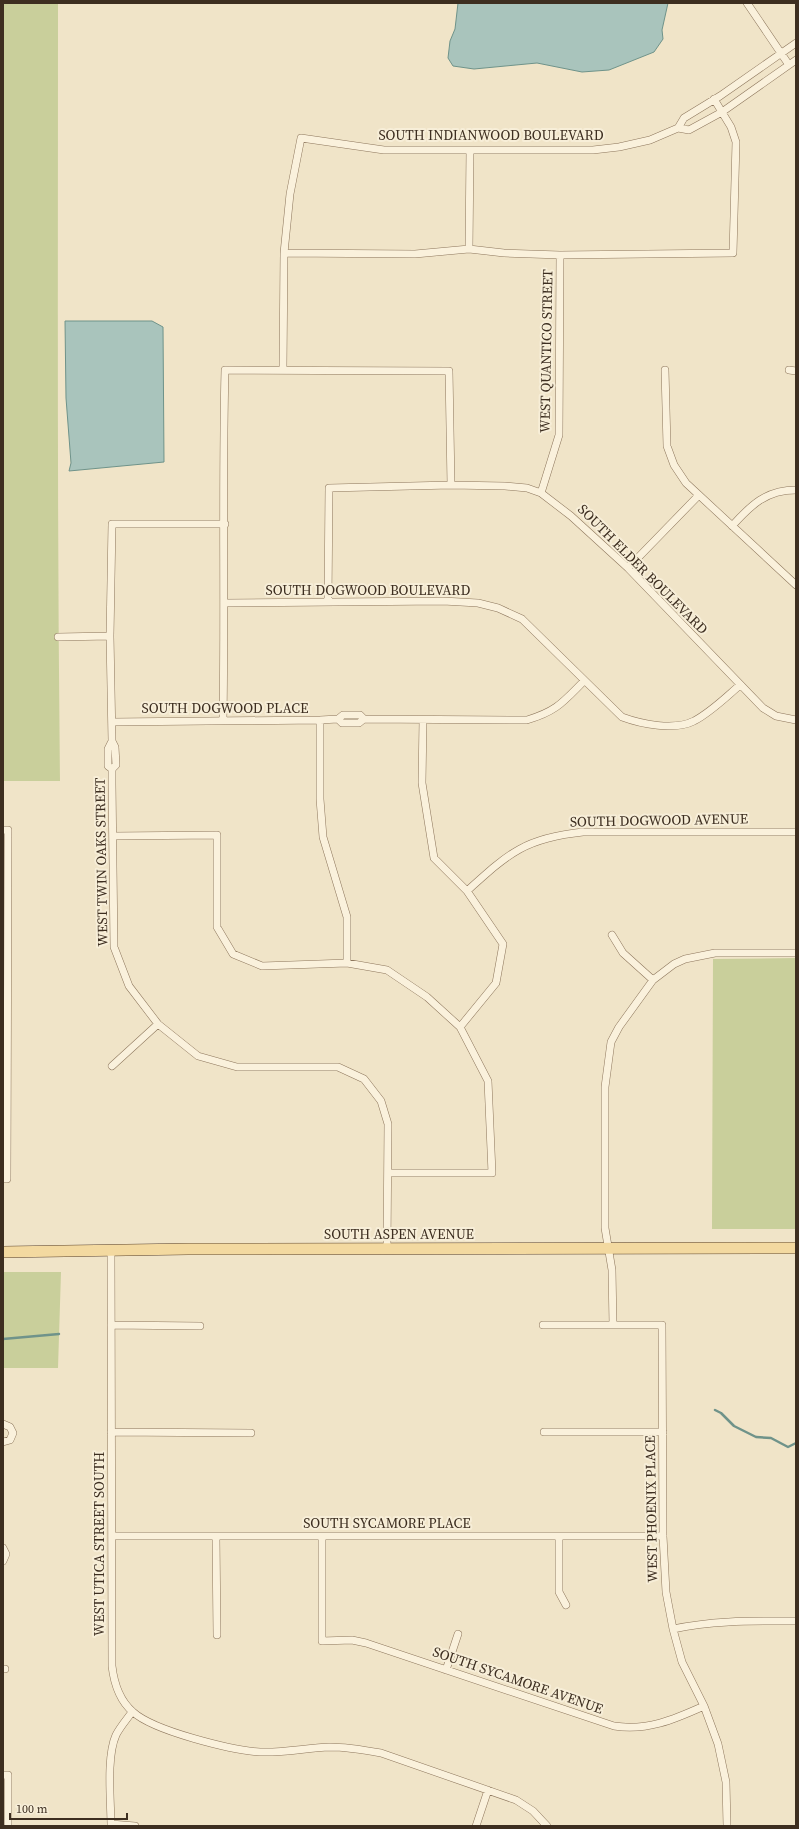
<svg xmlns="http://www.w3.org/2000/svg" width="799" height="1829" viewBox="0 0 799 1829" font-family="'Source Serif 4',serif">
<rect width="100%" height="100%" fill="#f0e4c8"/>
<!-- green -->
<path fill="#c9cf9b" d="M3 3H58C58 262 57 522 60 781H3Z
M796 958V1229H712L713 959Z
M3 1272H61L58 1368H3Z"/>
<!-- water -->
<path fill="#a9c4bc" stroke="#6f938a" d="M458 3H668L662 30 663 39 654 52 609 70 582 72 537 63 474 69 453 66 448 58 450 41 455 29Z
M65 321H152L163 327 164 462 69 471 71 463 66 398Z"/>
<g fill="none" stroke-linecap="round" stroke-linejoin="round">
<!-- stream -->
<path stroke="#6f938a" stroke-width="2.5" d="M3 1339 59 1334
M715 1410 721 1413 734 1426 756 1437 771 1438 788 1447 796 1443"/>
<!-- street casing -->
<g stroke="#8d765c" stroke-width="8">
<path id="street" d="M747 3 789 65
M678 128 684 118 720 96 796 43
M469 249 470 150
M284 253 415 254 469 249 504 253 560 255 733 253 736 142 731 127 714 99
M283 369 284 253 290 194 301 138 384 150H593L619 147 650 140 678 128 689 130 722 112 796 60
M665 370 667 446 674 465 686 483 796 585
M789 370 796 371
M541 493 559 435 560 255
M225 524H112L110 636 112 741 108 749V766L112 769V784L114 947 129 986 158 1024 198 1056 237 1067H338L364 1079 381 1101 388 1124 387 1249
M732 526C751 505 766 490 796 490
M628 568 699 495
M328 602 329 488 451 485 505 486 527 488 541 493 571 516 628 568 763 708 776 716 796 720
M225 603 443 601 478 603 498 608 522 619 622 717C641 724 674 731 694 721 711 712 725 698 740 685
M58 637 110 636
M338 719 342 723H359L364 719 527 720C557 711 563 702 584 681
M223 720C225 603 222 487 225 370L449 371 451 485
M320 720V799L323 837 347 917V963
M423 720 422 783 434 858 467 891 503 944 496 983 460 1027
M112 722 320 720 338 719 343 715H360L364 719
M112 741 115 747 116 765 112 769
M3 830H8L7 1179H3
M113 836 217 835V927L233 954 262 966 347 963 387 970 427 997 460 1027 488 1081 492 1173H388
M467 891C509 853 525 838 583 832H796
M612 935 623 953 653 980
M112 1066 158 1024
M111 1251 112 1666C114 1683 120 1701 133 1712 154 1731 231 1750 260 1752 284 1753 306 1748 330 1747 347 1747 364 1750 381 1753L516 1800 533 1811 547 1826
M111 1325 200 1326
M543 1325H662L663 1536 666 1592 673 1629 682 1662 704 1706 718 1744 726 1782 727 1826
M613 1325 612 1270 605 1228V1087L611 1042 619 1027 653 980 674 964 685 959 715 953H796
M3 1424 10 1427 13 1433 10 1440 3 1442
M111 1432 251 1433
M544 1432H663
M112 1536H663
M322 1536V1641L352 1640 366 1643 614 1726C647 1731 673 1720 704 1706
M559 1536V1592L566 1605
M216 1537 217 1635
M3 1548 6 1554 3 1561
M673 1629C714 1620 754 1621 796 1621
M3 1669H5
M446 1670 458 1634
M3 1775H8V1826
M111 1824 135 1826
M111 1826C111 1802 106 1757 116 1735 120 1727 127 1719 132 1712
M476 1826 488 1790"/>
</g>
<!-- primary casing -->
<g stroke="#5b4430" stroke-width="12">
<path id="primary" d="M3 1252 188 1249 796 1248"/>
</g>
<!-- street -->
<use href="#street" stroke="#faf1dc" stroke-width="7"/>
<!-- primary -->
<use href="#primary" stroke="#f3d9a0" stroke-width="11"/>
</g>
<g text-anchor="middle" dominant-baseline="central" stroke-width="4" stroke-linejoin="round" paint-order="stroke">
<!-- street labels -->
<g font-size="14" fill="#3d2e20" stroke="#f7eed8">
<text x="491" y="135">SOUTH INDIANWOOD BOULEVARD</text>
<text transform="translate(546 351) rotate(-89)">WEST QUANTICO STREET</text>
<text transform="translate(643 569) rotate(45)">SOUTH ELDER BOULEVARD</text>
<text x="368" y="590">SOUTH DOGWOOD BOULEVARD</text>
<text x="225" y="708">SOUTH DOGWOOD PLACE</text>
<text transform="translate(659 820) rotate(-1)">SOUTH DOGWOOD AVENUE</text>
<text transform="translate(101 862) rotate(-91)">WEST TWIN OAKS STREET</text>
<text x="399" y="1234">SOUTH ASPEN AVENUE</text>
<text transform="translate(651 1509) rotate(-91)">WEST PHOENIX PLACE</text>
<text x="387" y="1523">SOUTH SYCAMORE PLACE</text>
<text transform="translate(99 1544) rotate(-90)">WEST UTICA STREET SOUTH</text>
<text transform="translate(518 1680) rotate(19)">SOUTH SYCAMORE AVENUE</text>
</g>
</g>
<!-- border -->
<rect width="799" height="1829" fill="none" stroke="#3d2e20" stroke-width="8"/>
<!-- scale -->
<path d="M10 1813v6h117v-6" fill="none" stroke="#3d2e20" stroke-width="2"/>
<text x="16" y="1813" font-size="12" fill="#3d2e20" stroke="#f7eed8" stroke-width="3" paint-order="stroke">100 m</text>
</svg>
